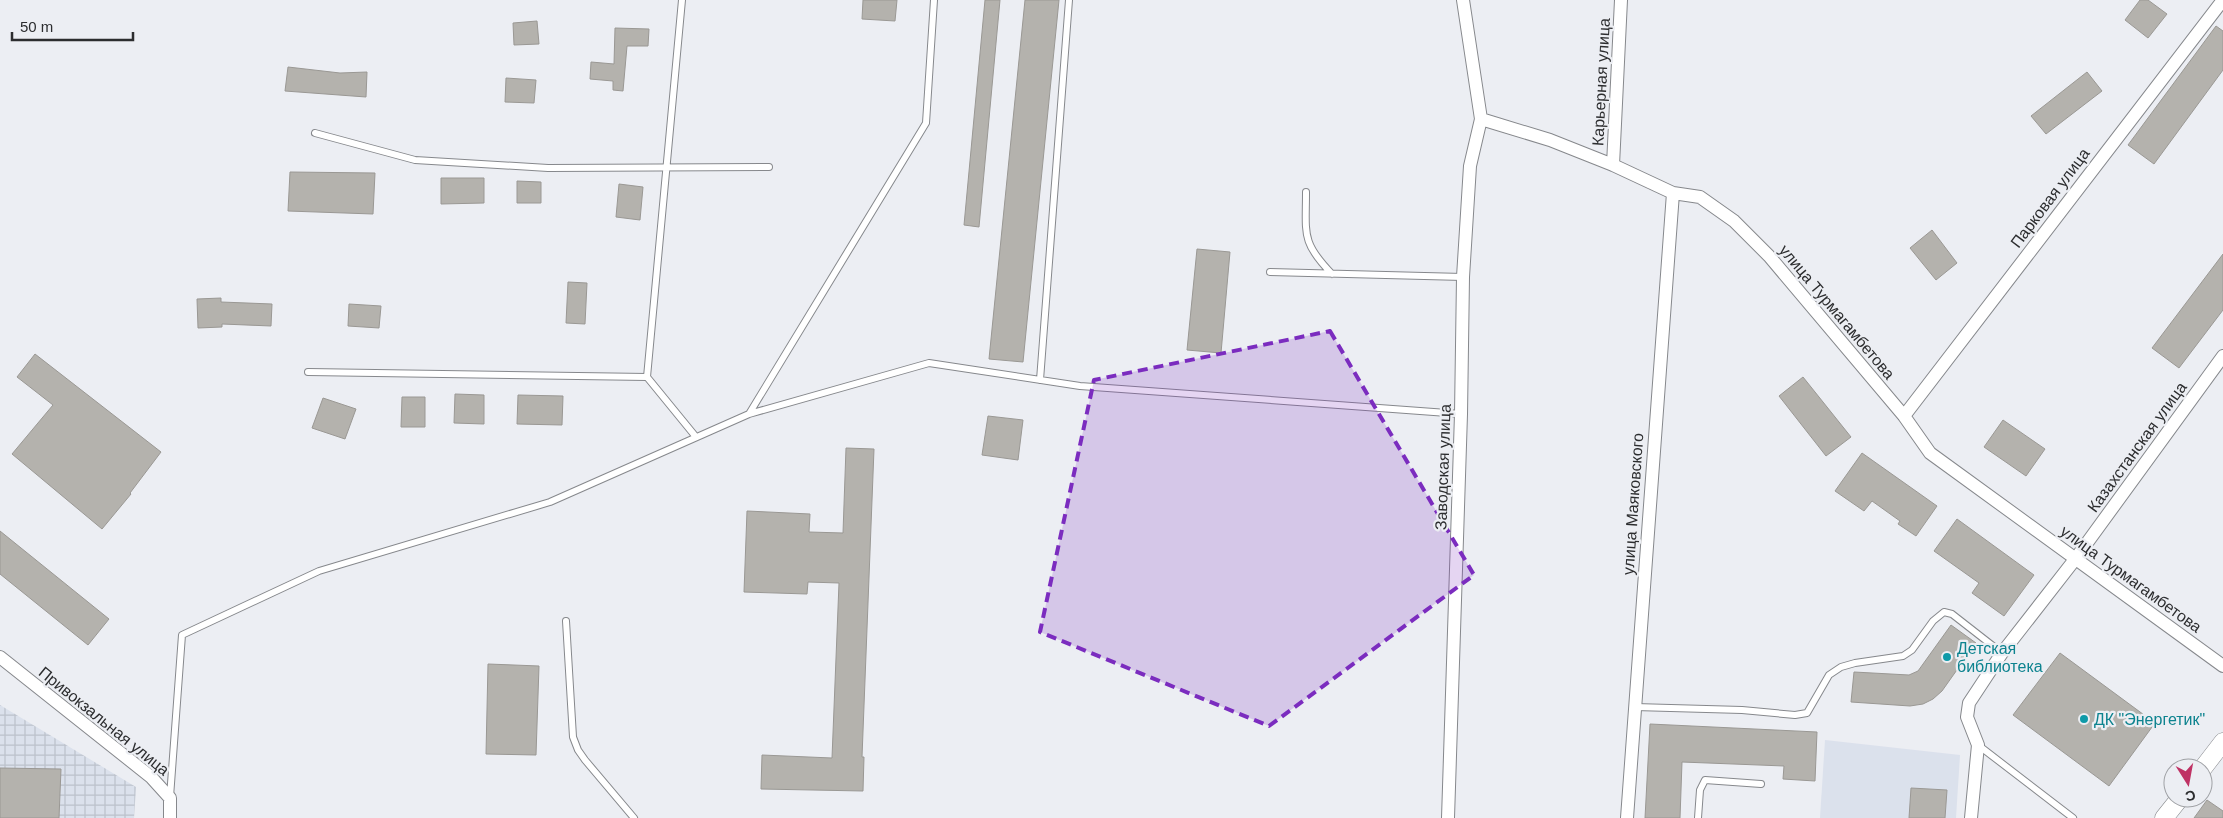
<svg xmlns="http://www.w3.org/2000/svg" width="2223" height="818" viewBox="0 0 2223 818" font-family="Helvetica,sans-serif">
<defs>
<pattern id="industrial-grid" width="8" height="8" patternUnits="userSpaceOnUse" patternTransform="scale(1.25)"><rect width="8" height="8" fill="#dbe1ec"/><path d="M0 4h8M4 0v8" fill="none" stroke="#bcc1cb"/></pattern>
</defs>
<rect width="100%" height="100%" fill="#eceef3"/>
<!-- built -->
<path fill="#dbe1ec" d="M1825 740 1960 755 1956 818H1820Z"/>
<!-- industrial -->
<path fill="url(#industrial-grid)" d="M0 705 136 787 134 818H0Z"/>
<!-- building -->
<path fill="#b4b2ad" stroke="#9a9894" d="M863 0H897L895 21 862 19Z
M985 0H1000L979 227 964 225Z
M1025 0H1059L1023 362 989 359Z
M2140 0H2148L2167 14 2148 38 2125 20Z
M537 21 539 44 514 45 513 23Z
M2216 26 2223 31V70L2154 164 2128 145Z
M615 28 649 29 648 46H627L623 91 613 90V81L590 79 591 62 614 64Z
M288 67 340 73 367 72 366 97 285 91Z
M2087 72 2102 91 2046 134 2031 116Z
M506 78 536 80 534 103 505 102Z
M290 172 375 173 373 214 288 211Z
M441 178H484V203L441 204Z
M517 181 541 182V203H517Z
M619 184 643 187 640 220 616 217Z
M1932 230 1957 263 1936 280 1910 248Z
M1197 249 1230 252 1221 353 1187 350Z
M2223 254V310L2179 368 2152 348Z
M568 282 587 283 585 324 566 323Z
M221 298V302L272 304 271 326 222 324V327L198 328 197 299Z
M349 304 381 306 379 328 348 326Z
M35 354 161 452 130 493 131 494 102 529 12 454 53 405 17 377Z
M1803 377 1851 437 1826 456 1779 396Z
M455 394 484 395V424L454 423Z
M518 395 563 396 562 425 517 424Z
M402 397H425V427H401Z
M323 398 356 409 345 439 312 428Z
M988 416 1023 420 1018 460 982 455Z
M2003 420 2045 449 2026 476 1984 447Z
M846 448 874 449 862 757H864L863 791 761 789 762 755 832 758 839 583 808 582 807 594 744 592 747 511 810 514 809 532 843 533Z
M1862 453 1937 506 1916 536 1898 524 1900 521 1872 501 1864 511 1835 491Z
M1957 519 2034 575 2004 616 1972 593 1979 583 1934 551Z
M0 531 109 619 88 645 0 574Z
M1951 625 1976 643 1942 691 1933 699 1923 704 1910 706 1851 702 1854 672 1909 675 1918 671Z
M2060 653 2155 723 2109 786 2013 715Z
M488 664 539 666 536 755 486 754Z
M1650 724 1817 732 1815 781 1783 779 1784 766 1682 762 1680 818H1645Z
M0 768 61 769 59 818H0Z
M1911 788 1947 790 1945 818H1909Z
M2207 800 2223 811V818H2194Z"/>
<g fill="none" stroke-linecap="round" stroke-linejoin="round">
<!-- lane casing -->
<g stroke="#86888c" stroke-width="8">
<path id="lane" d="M682 0 647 377 696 437
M315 133 415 160 548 168 769 167
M1306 192C1306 234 1301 242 1332 274
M1270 272 1463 277
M308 372 647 377
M1040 380 1069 0
M749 414 929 363 1080 386 1461 414
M566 621 573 737 578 750 585 760 634 818
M1635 707 1742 710 1795 715 1807 713 1829 675 1841 667 1855 663 1903 656 1912 650 1933 621 1944 612 1952 614 2002 653
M1978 745 2073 818
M170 797 182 635 319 571 550 502 749 414 926 123 934 0
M1698 818 1700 790 1705 780 1761 784"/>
</g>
<!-- street casing -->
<g stroke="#86888c" stroke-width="14">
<path id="street" d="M1463 0 1481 119 1550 140 1613 165 1673 193 1700 197 1734 221 1769 256 1904 416 1930 453 2223 666
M1613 165 1621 0
M1904 416 2223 0
M0 657 151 777 170 798V818
M1448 818 1461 414 1463 277 1470 166 1481 119
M1627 818 1673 193
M1971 818 1978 745 1967 717 1969 703 2002 653 2076 558 2223 356"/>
</g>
<!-- secondary casing -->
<g stroke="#86888c" stroke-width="19">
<path id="secondary" d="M2203 768 2223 742
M2164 818 2180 798"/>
</g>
<!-- lane -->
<use href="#lane" stroke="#fff" stroke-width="6"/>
<!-- street -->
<use href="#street" stroke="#fff" stroke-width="12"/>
<!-- secondary -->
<use href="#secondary" stroke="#fff" stroke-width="18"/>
</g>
<!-- marked area -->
<path fill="#7b2cbf" fill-opacity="0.2" stroke="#7b2cbf" stroke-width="4" stroke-dasharray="10 6" stroke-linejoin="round" d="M1330 331 1474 575 1269 726 1040 632 1094 380Z"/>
<!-- markers -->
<g fill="#0f9aa8" stroke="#eceef3" stroke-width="2">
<circle cx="1947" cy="657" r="5"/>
<circle cx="2084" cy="719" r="5"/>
</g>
<g text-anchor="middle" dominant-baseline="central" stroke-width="4.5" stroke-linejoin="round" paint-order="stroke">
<!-- street labels -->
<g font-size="16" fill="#2c2d2f" stroke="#eceef3">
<text transform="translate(1601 82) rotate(-87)">Карьерная улица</text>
<text transform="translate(2050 198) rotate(-53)">Парковая улица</text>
<text transform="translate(1837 312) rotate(50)">улица Турмагамбетова</text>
<text transform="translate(2137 447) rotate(-54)">Казахстанская улица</text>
<text transform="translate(1443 467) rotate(-88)">Заводская улица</text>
<text transform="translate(1633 504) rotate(-86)">улица Маяковского</text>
<text transform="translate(2131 579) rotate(36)">улица Турмагамбетова</text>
<text transform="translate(104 721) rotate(39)">Привокзальная улица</text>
</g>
<!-- culture labels -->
<g font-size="16" fill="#0d838f" stroke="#eceef3" text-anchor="start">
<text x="1957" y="648">Детская<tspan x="1957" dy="18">библиотека</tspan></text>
<text x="2094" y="719">ДК "Энергетик"</text>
</g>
</g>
<!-- north arrow -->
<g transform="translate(2188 783) rotate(169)"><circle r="24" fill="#eceef3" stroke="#9fa1a5"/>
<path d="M0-4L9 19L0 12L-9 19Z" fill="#bf3264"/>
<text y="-8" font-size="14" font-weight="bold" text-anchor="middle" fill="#2c2d2f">С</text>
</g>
<!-- scale -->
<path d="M12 32v8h121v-8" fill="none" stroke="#2c2d2f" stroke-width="2.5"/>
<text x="20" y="32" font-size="15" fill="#2c2d2f" stroke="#eceef3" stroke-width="4" paint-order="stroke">50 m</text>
</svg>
